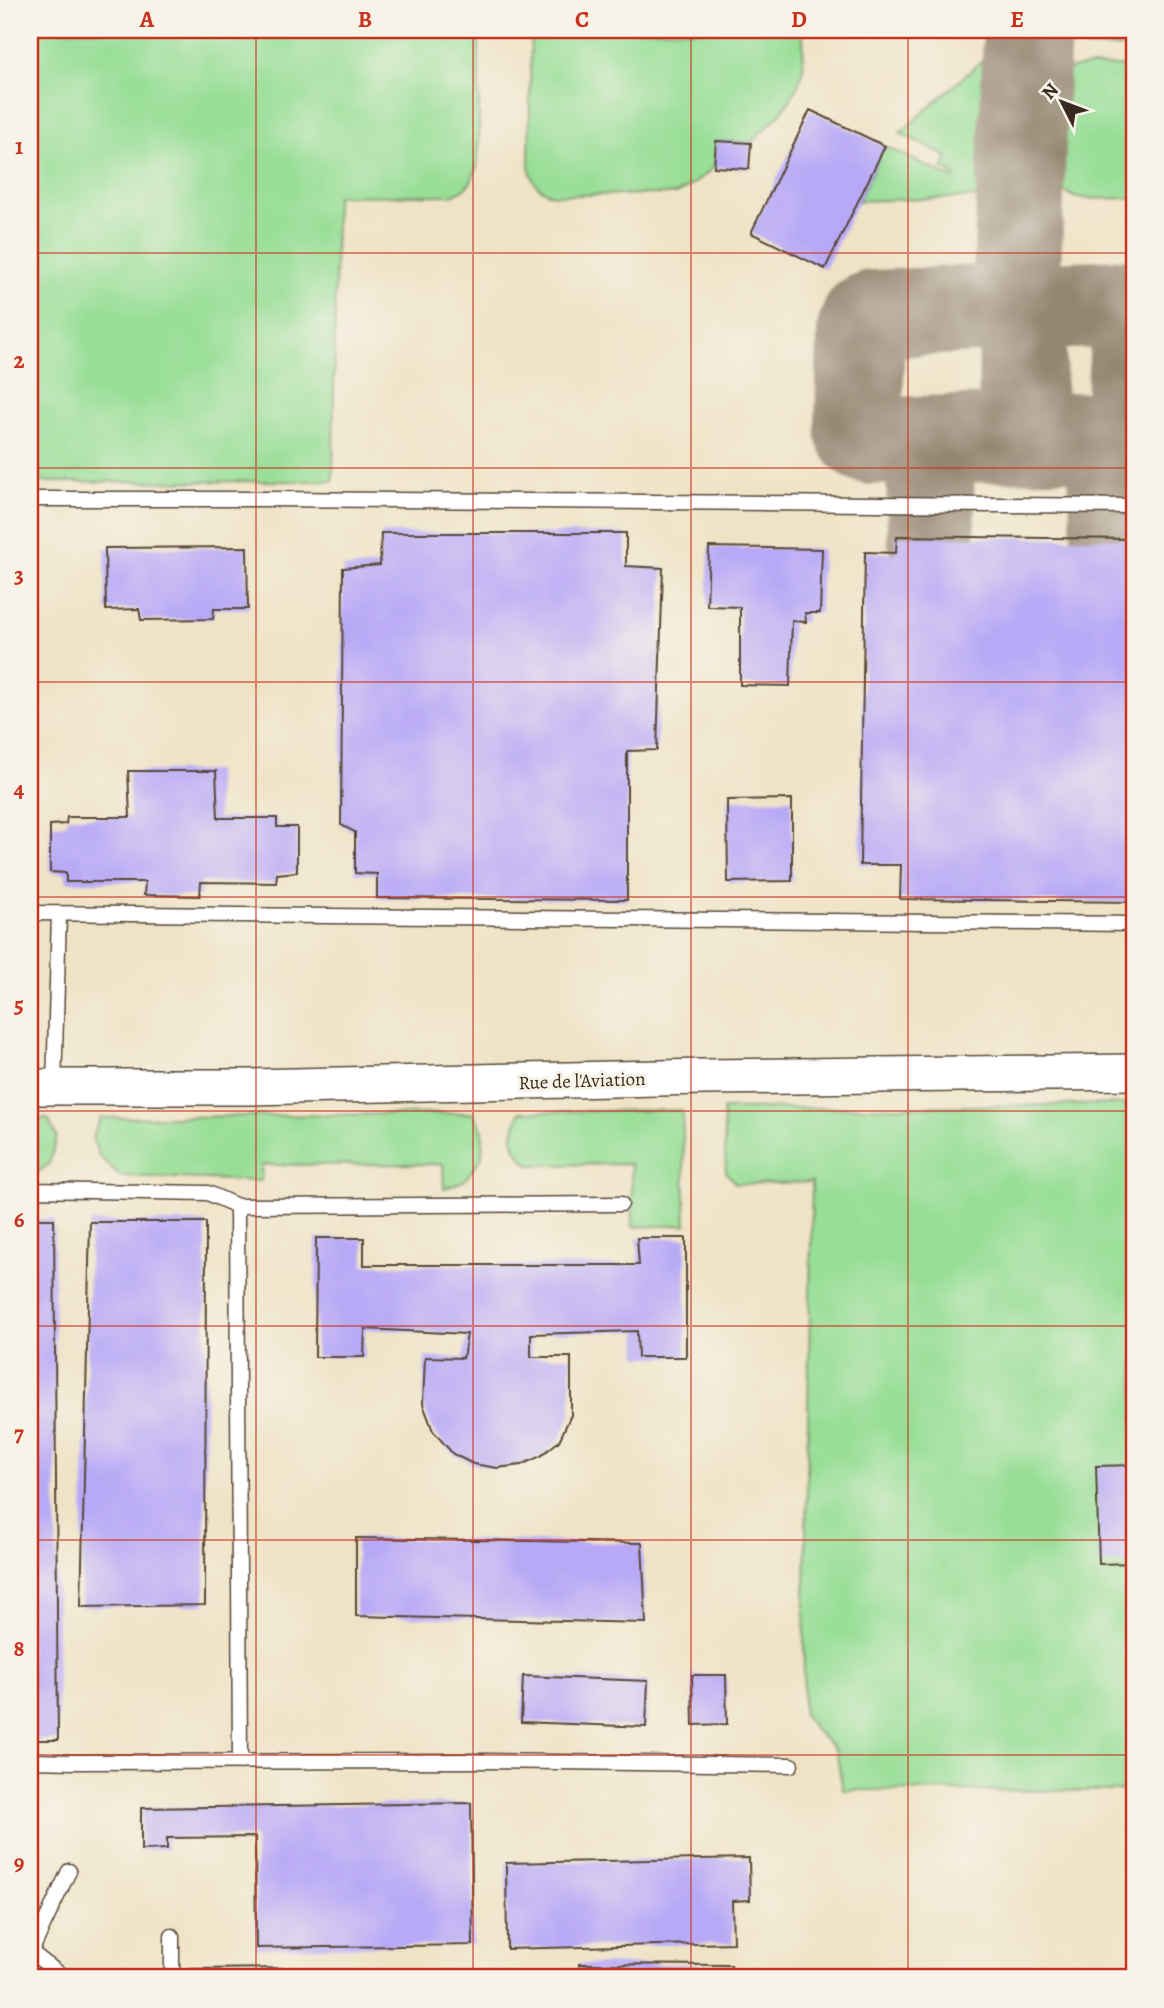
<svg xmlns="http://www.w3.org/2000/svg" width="1164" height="2008" viewBox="0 0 1164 2008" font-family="Alegreya,serif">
<rect width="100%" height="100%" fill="#f7f3e8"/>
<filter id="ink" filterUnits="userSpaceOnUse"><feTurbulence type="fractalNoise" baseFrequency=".0143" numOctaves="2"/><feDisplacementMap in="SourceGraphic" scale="14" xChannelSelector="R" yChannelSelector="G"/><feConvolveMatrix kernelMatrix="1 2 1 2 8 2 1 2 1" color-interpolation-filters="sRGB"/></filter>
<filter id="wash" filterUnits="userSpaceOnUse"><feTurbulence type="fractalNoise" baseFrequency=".00686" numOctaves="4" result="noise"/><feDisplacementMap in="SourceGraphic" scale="28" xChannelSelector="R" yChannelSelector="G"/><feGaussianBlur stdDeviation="1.57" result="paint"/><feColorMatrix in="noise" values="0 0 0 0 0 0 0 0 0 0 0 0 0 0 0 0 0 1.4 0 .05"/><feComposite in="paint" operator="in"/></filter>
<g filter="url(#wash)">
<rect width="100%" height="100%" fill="#efe3c6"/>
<!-- green -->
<path fill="#98de97" stroke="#6a845a" stroke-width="2" d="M30 30H479V145L477 166 471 182 464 189 452 195 336 196 333 481 30 482Z
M531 30H803C803 42 804 56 803 68 801 86 786 108 774 120 766 128 758 134 751 143L717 141 714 167C702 178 691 187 676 194L554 195C538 191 531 181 529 164Z
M1054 30H1134V47C1118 47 1068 51 1057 40 1054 36 1054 35 1054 30Z
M999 46 997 155 993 179 983 197 858 201 885 146 954 179 955 175 943 168 948 157 900 133Z
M1089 66H1134V198C1121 198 1085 200 1075 197 1066 194 1055 183 1053 174 1048 157 1051 101 1053 83 1060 68 1075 68 1089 66Z
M1134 1104V1791L843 1790 836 1750 816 1731 803 1714 812 1182 736 1184 726 1172 723 1109Z
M682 1110 686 1225 633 1227 631 1164 529 1165C508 1144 510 1139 520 1112Z
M473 1113 483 1131 482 1157 464 1181 444 1189 443 1164 262 1165 261 1181 120 1176 99 1156 92 1137 101 1118Z
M30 1118 48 1119 57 1137 49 1164 32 1177 30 1176Z"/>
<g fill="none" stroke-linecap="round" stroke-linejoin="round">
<!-- taxiway -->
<path stroke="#958672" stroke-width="88" d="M1027 30 1016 298 1023 318 1022 421C1024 430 1028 433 1036 437
M1134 303 1041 306C1027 303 1022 297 1016 285 1012 296 1010 302 1000 308L872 314 866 317 861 330 859 427C859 435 863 439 872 441L1134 435
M1134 346 1128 421 1129 426 1134 432
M931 536 930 462C933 451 936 445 947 439
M1115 538 1111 458C1114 447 1117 441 1127 435"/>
</g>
<g id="blocks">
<!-- building -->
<path fill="#b8a9f6" d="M810 110 885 146 825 269 751 233Z
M716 141 751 143 749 169 714 167Z
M381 533H626V566L663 568 657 750 627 751V900L377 898V874L355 873V832L341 825 343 568 380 565Z
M897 536 1134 539V902L900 899 901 865H860L865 552 896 553Z
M247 547 248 609H214L213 619 141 620 139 609 106 610 105 548Z
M709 547 822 549 820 613H805L806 622 792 621 790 686 740 685V607L707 606Z
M128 771H216L218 818H277V827H297V872L277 874 276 883 201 882 200 896 144 895 145 882H66V873L50 872V825L66 824 67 817H130Z
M792 799V881L728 882 727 800Z
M30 1219H54L58 1740H30Z
M90 1222H206L205 1605 81 1607Z
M316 1238H364V1265H639L637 1238H686V1357H638L637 1331 531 1334V1357H571V1415L559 1441 541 1456 521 1465 497 1468 473 1464 453 1454 433 1431 423 1404 425 1357 463 1358 467 1334 365 1329 364 1357H315Z
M1134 1465V1563L1099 1564 1096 1466Z
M356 1538 642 1543 646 1623 356 1616Z
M692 1675H726L727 1724 693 1725Z
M523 1676 648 1681 646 1727 521 1722Z
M471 1803 473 1945 256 1948 255 1837 167 1838V1849L141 1850V1808Z
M749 1858 750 1900 732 1901 733 1943 507 1949 506 1863Z
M579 1964 731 1965 730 1978H579Z
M292 1968V1978H189V1969Z"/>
</g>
</g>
<g filter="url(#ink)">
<use href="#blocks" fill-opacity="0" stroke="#564637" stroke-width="2"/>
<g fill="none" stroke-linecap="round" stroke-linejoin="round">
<!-- service casing -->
<g stroke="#564637" stroke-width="17">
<path id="service" d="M30 499H269L1134 506
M30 913 1134 924
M54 1087 59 914
M30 1190 208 1193 237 1206 621 1204
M237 1206 240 1762
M30 1761 75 1762 488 1761 791 1765
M32 1953 65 1978
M30 1954 69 1871
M172 1978V1936"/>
</g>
<!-- tertiary casing -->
<g stroke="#564637" stroke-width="38">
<path id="tertiary" d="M30 1087H249L704 1077 1134 1072"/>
</g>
<!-- service -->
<use href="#service" stroke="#fff" stroke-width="14"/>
<!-- tertiary -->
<use href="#tertiary" stroke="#fff" stroke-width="35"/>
</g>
</g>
<!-- grid -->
<path fill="none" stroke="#c8321e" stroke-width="2" stroke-opacity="0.55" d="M256 30V1978M473 30V1978M691 30V1978M908 30V1978M30 253H1134M30 468H1134M30 682H1134M30 897H1134M30 1111H1134M30 1326H1134M30 1540H1134M30 1755H1134"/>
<g text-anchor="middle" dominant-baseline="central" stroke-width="6" stroke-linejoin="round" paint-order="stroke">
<!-- street labels -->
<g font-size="19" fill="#3b2a1e" stroke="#f7f3e8">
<text transform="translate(582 1081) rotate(-2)">Rue de l'Aviation</text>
</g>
</g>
<!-- margin -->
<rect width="1164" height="2008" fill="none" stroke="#f7f3e8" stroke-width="77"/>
<!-- north arrow -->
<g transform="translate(1062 102) rotate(312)" stroke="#f7f3e8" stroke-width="5" paint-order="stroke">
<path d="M0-5L12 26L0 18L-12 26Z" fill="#3b2a1e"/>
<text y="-10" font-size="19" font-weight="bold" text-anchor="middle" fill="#3b2a1e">N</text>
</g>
<rect x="38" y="38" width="1088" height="1931" fill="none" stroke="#c8321e" stroke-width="2.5"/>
<g font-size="23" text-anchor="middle" font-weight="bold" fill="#c8321e">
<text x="147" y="27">A</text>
<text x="365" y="27">B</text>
<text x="582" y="27">C</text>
<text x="799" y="27">D</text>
<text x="1017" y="27">E</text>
<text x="19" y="154">1</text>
<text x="19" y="368">2</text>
<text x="19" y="583">3</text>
<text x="19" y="797">4</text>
<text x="19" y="1012">5</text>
<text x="19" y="1227">6</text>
<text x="19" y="1441">7</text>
<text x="19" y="1656">8</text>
<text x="19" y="1870">9</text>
</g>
</svg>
